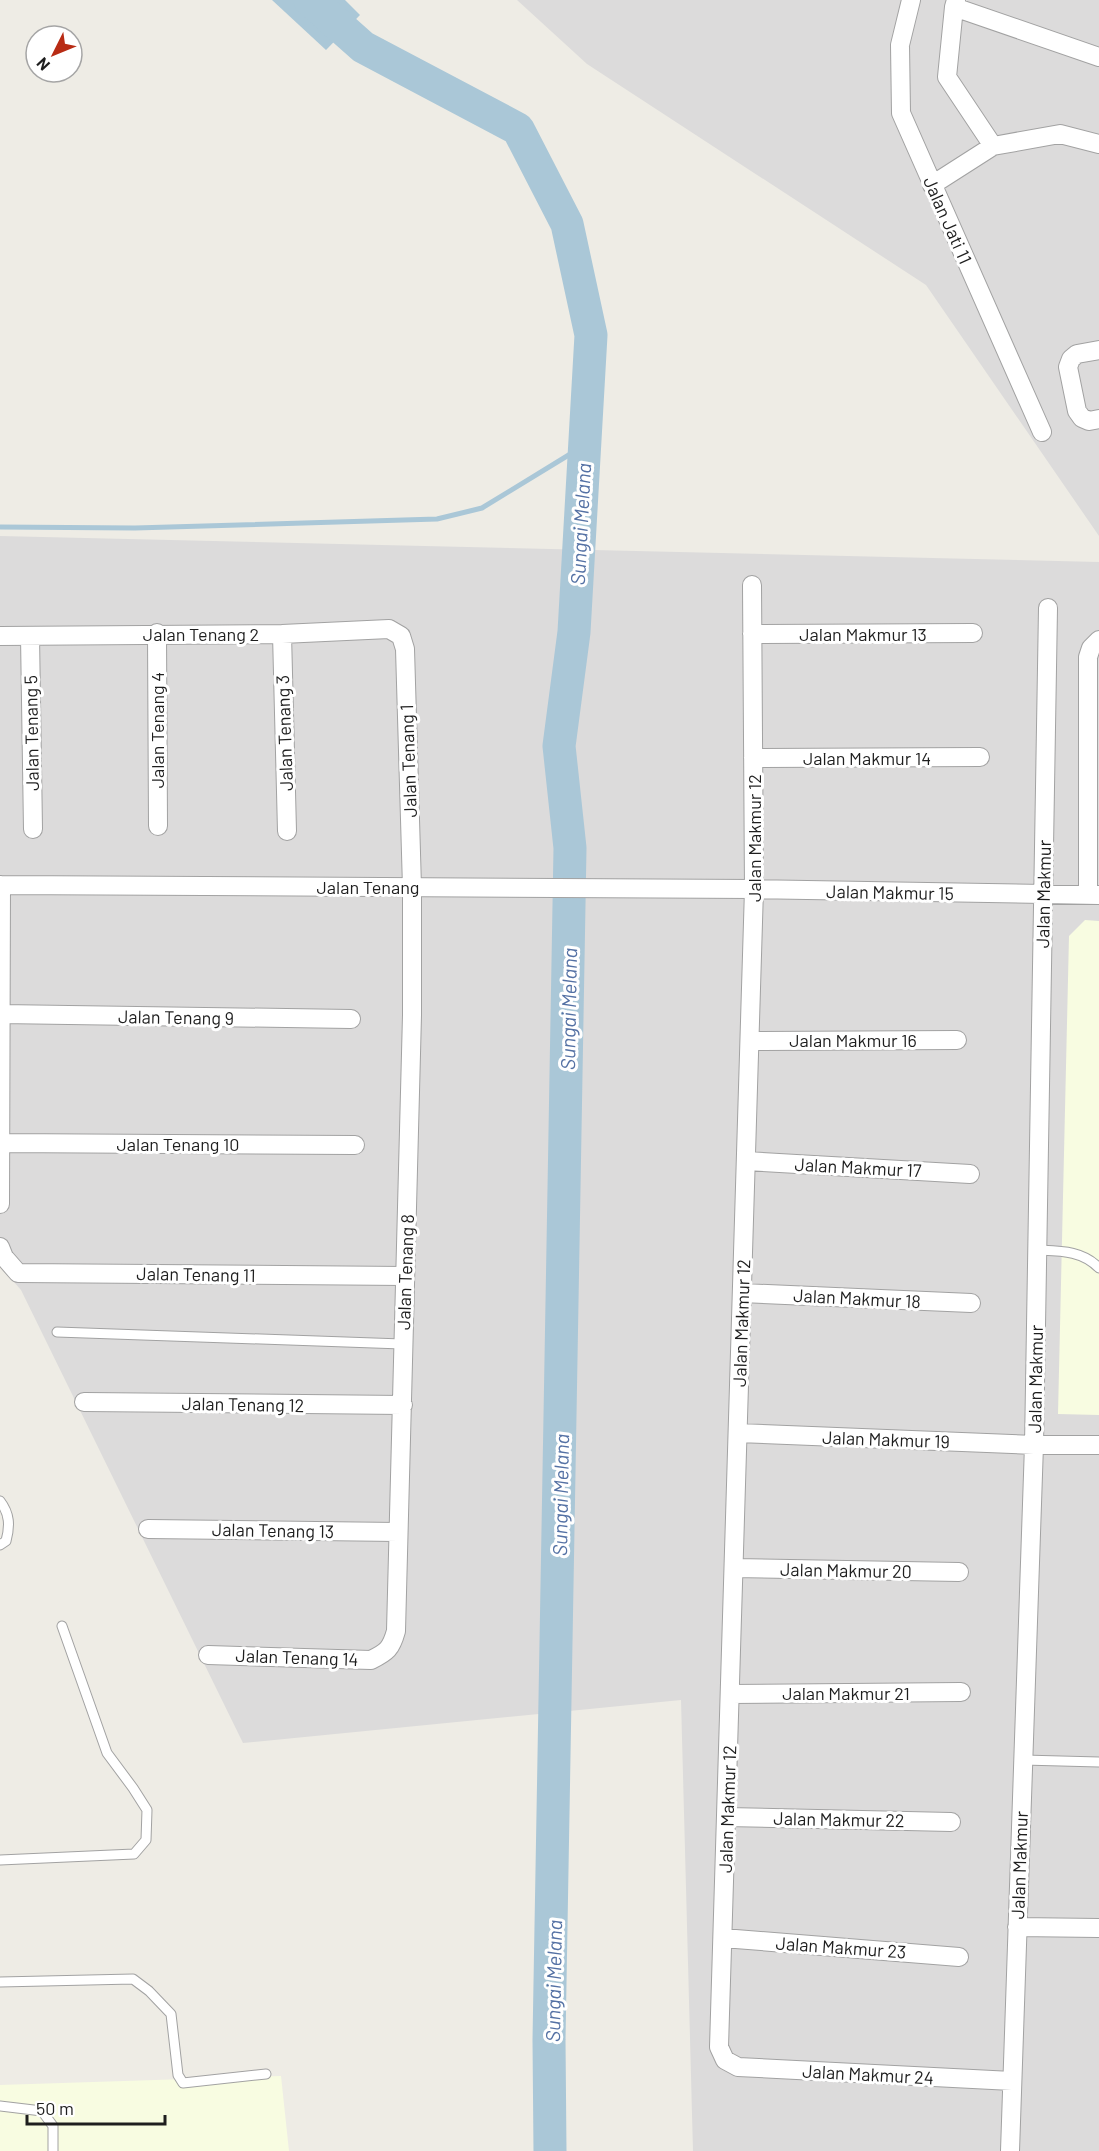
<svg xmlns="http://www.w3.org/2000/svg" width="1099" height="2151" viewBox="0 0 1099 2151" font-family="Barlow,sans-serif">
<rect width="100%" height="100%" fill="#eeece5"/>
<!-- residential -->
<path fill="#dcdbdb" d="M517 0H1099V536L926 285 587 64Z
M0 536 1099 562V2151H693L681 1700 243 1743 21 1290 0 1266Z"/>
<!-- education -->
<path fill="#f8fce1" d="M1085 920 1099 921V1415L1058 1414 1069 936Z
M281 2076 289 2151H0V2085Z"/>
<!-- water -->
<path fill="#aac7d7" d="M272 0H345L360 15 326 50Z"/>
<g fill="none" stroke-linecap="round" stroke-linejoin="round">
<!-- stream -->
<path stroke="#aac7d7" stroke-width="5" d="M0 527 135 528 437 519 482 508 585 445"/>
<!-- river -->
<path stroke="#aac7d7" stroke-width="33" d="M310 0 363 47 518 129 567 224 591 335 574 632 559 746 570 848 549 2040 550 2151"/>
<!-- service casing -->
<g stroke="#a2a2a2" stroke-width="11">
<path id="service" d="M1037 1250C1059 1251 1082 1250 1099 1268
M57 1332 402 1344
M0 1501C10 1514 10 1526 6 1541L0 1545
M1023 1760 1099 1762
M0 1860 134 1854 146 1840 147 1810 133 1788 107 1753 62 1626
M0 1982 133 1979 149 1991 171 2014 178 2075 183 2083 266 2074
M0 2106 42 2111 53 2126V2151"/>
</g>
<!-- minor casing -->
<g stroke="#a2a2a2" stroke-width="20">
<path id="minor" d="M911 0 900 45 901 113 1042 432
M956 0 954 7 947 77 993 146
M954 7 1099 57
M932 185 993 146 1060 134 1099 144
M1099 350 1077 354 1071 359 1068 367 1077 411 1082 418 1089 421 1099 419
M752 585 754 889 719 2047 725 2060 738 2067 1012 2081
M157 633 158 826
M282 634 287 831
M752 634 973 633
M0 636 282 634 389 629 401 636 405 649 412 887V1015L396 1631C391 1649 387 1652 371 1660L208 1655
M30 636 33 829
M753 758 980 757
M0 885 754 889 1099 895
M1088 895V657L1091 648 1099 640
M1 1014 351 1019
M750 1041 957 1040
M1 1143 355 1145
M746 1161 970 1174
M0 1204 1 885
M0 1247 4 1257 18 1273 405 1276
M742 1293 971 1303
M84 1402 403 1405
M738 1433 1034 1445H1099
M148 1529 398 1532
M734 1568 959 1572
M730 1694 961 1692
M726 1817 951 1822
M1017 1927 1099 1928
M723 1938 959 1957
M1010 2151 1034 1445 1048 608"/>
</g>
<!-- service -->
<use href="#service" stroke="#fff" stroke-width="9"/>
<!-- minor -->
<use href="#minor" stroke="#fff" stroke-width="18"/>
</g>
<g text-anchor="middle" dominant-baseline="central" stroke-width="6" stroke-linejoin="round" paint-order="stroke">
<!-- street labels -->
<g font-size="18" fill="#1e1e1e" stroke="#fff">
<text transform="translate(948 220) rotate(66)">Jalan Jati 11</text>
<text x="201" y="634">Jalan Tenang 2</text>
<text x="863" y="634">Jalan Makmur 13</text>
<text transform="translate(157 730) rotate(-90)">Jalan Tenang 4</text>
<text transform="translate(31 733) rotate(-91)">Jalan Tenang 5</text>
<text transform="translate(284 733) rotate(-92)">Jalan Tenang 3</text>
<text x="867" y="758">Jalan Makmur 14</text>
<text transform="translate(408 761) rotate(-92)">Jalan Tenang 1</text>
<text transform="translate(754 838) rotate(-90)">Jalan Makmur 12</text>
<text x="368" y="887">Jalan Tenang</text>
<text transform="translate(890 892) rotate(1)">Jalan Makmur 15</text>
<text transform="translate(1043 894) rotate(-89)">Jalan Makmur</text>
<text transform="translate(176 1017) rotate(1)">Jalan Tenang 9</text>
<text x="853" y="1040">Jalan Makmur 16</text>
<text x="178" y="1144">Jalan Tenang 10</text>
<text transform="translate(858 1167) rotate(3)">Jalan Makmur 17</text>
<text transform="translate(405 1272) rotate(-88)">Jalan Tenang 8</text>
<text transform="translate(196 1274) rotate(1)">Jalan Tenang 11</text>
<text transform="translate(857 1298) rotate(3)">Jalan Makmur 18</text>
<text transform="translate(741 1323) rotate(-88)">Jalan Makmur 12</text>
<text transform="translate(1035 1379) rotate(-89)">Jalan Makmur</text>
<text transform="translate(243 1404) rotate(1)">Jalan Tenang 12</text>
<text transform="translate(886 1439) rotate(2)">Jalan Makmur 19</text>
<text transform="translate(273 1530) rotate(1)">Jalan Tenang 13</text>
<text transform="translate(846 1570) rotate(1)">Jalan Makmur 20</text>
<text transform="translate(297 1657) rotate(2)">Jalan Tenang 14</text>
<text x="846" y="1693">Jalan Makmur 21</text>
<text transform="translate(727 1809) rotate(-88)">Jalan Makmur 12</text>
<text transform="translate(839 1819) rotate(1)">Jalan Makmur 22</text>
<text transform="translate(1019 1865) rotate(-88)">Jalan Makmur</text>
<text transform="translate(841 1947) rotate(4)">Jalan Makmur 23</text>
<text transform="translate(868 2074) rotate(3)">Jalan Makmur 24</text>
</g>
<!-- water labels -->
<g font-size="20" font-style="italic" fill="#5471a4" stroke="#fff">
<text transform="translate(580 524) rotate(-87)">Sungai Melana</text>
<text transform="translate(568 1009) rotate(-89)">Sungai Melana</text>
<text transform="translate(560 1495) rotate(-89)">Sungai Melana</text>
<text transform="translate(553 1981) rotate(-89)">Sungai Melana</text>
</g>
</g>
<!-- north arrow -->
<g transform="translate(54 54) rotate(227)"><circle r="28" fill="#ffffff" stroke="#a5a5a5" stroke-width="1.5"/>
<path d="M0-4.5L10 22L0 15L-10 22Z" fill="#b82b14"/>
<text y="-9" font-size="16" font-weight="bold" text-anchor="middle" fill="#1e1e1e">N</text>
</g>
<!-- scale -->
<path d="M27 2115v9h138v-9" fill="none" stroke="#1e1e1e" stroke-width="3"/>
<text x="36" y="2115" font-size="18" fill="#1e1e1e" stroke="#ffffff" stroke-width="4.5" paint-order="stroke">50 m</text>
</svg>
